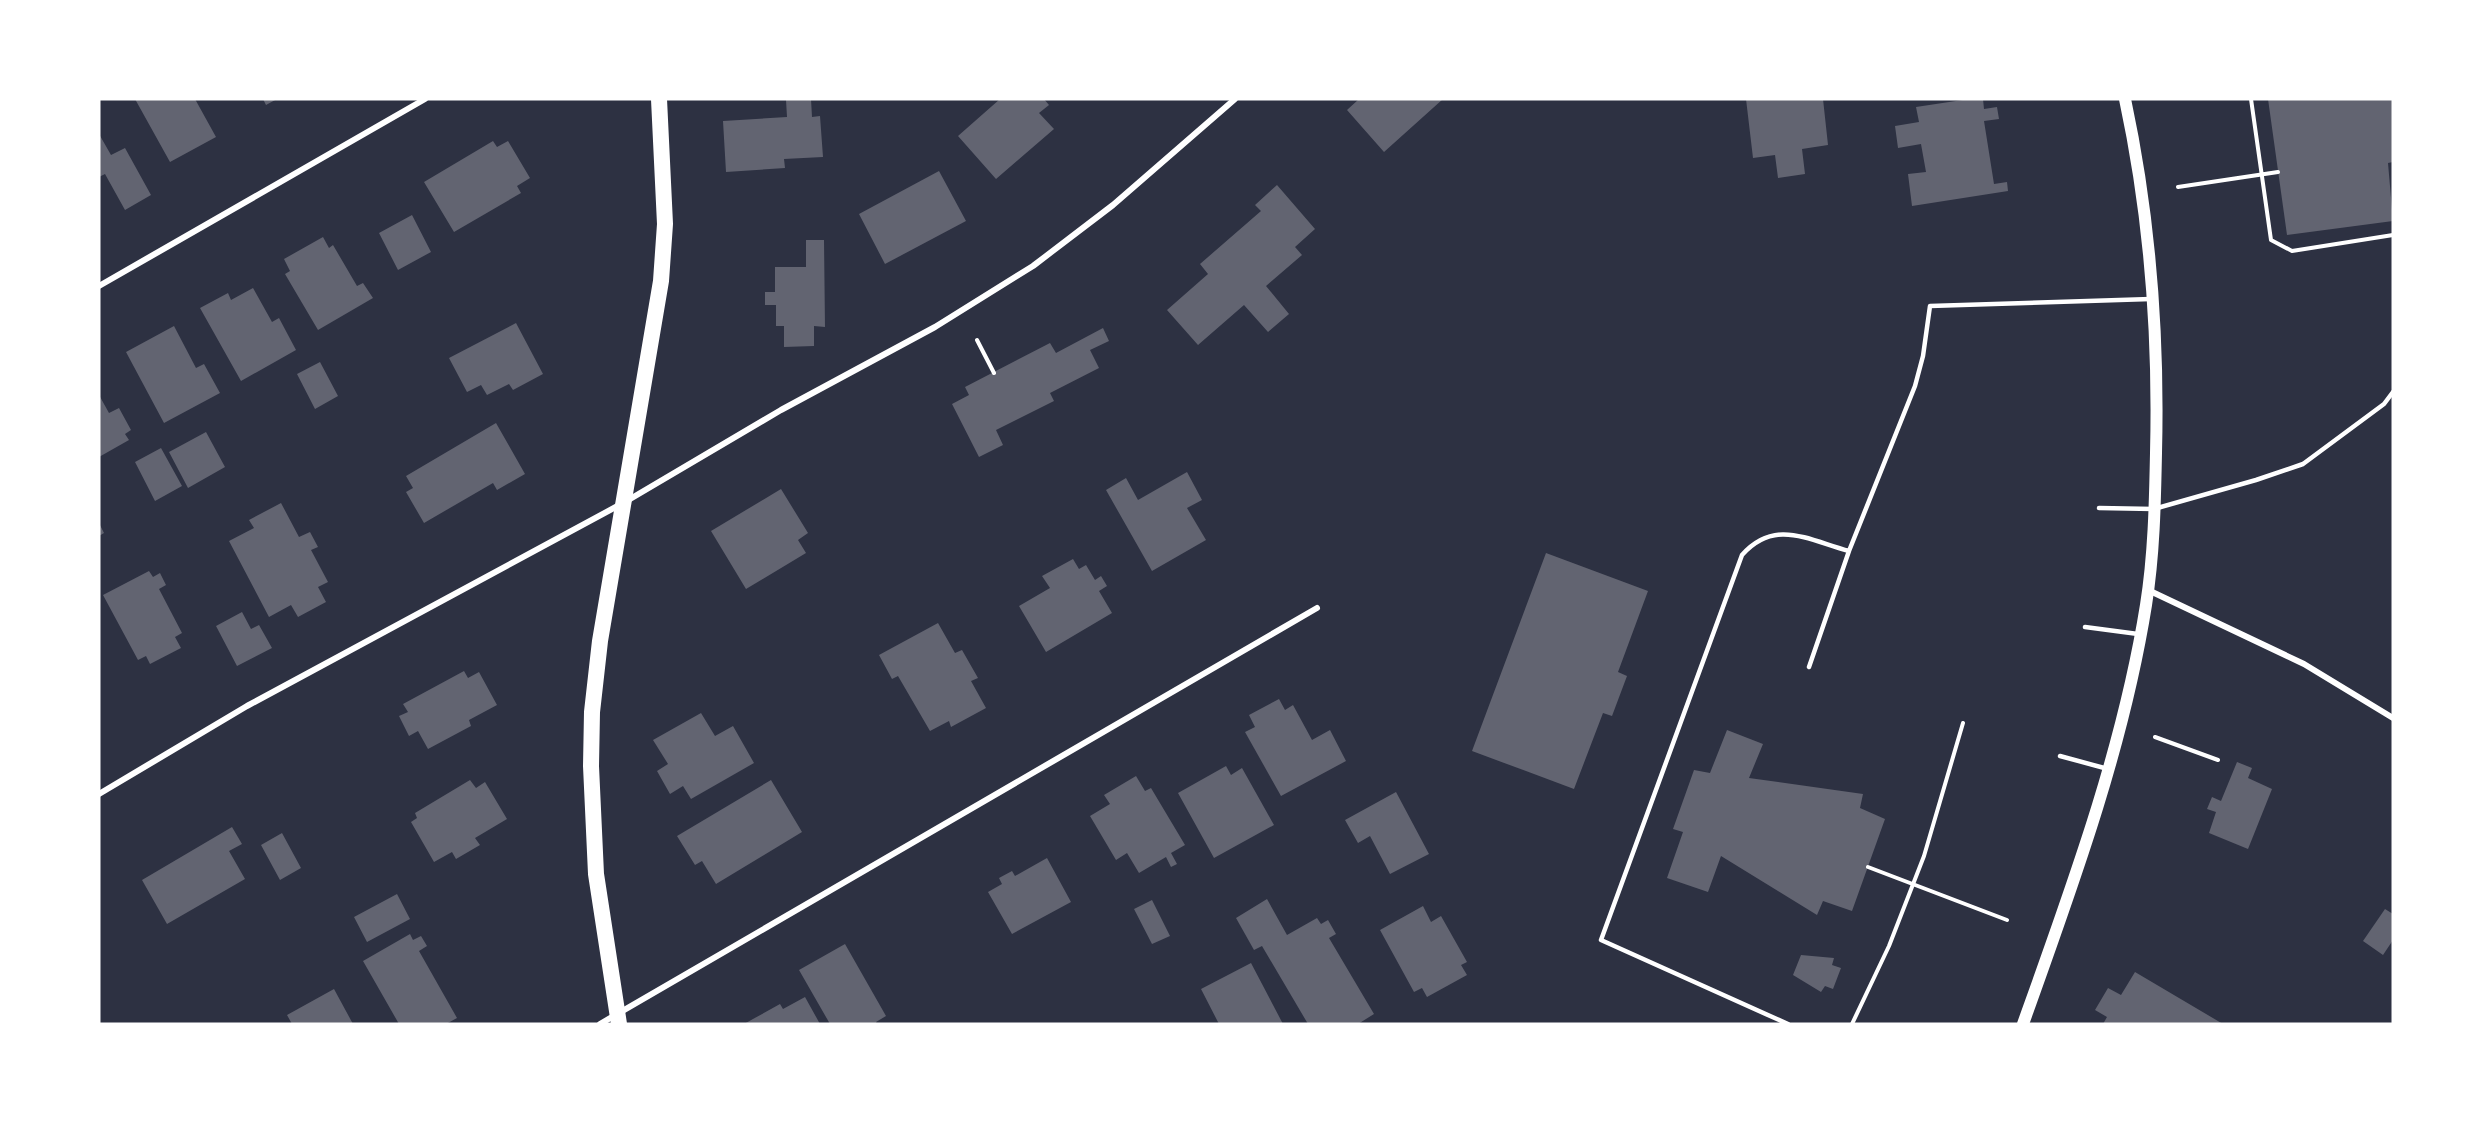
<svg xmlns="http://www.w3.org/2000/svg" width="2492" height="1123" viewBox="0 0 2492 1123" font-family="'Nunito Sans',sans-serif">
<rect width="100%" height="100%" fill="#2d3142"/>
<!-- building -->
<path fill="#626471" d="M135 99H195L216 137 170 162Z
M263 99H277L266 105Z
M811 99 812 117 820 116 823 157 784 159 785 168 726 172 723 121 787 117 786 100Z
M1000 99H1044L1049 105 1039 113 1054 129 996 179 958 136Z
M1359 99H1443L1384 152 1347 110Z
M1746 99H1823L1828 145 1802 149 1805 174 1778 178 1775 155 1753 158Z
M1969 99H1983L1984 109 1997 107 1999 119 1984 121 1994 184 2007 182 2008 191 1912 206 1908 174 1926 172 1921 144 1898 148 1895 126 1919 122 1916 107Z
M2268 99H2393V162L2388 163 2393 221 2287 235Z
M99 134 111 155 125 148 151 195 125 210 105 174 99 177Z
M493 141 497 147 508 141 530 178 517 186 521 193 454 232 424 182Z
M939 171 966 221 885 264 859 214Z
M1277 185 1315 229 1295 247 1302 255 1266 286 1289 314 1268 332 1244 305 1198 345 1167 310 1208 274 1200 264 1261 211 1255 205Z
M412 215 431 252 398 270 379 233Z
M323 237 329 248 333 245 357 286 363 283 373 298 318 330 285 274 290 271 284 259Z
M806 240H824L825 327 814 326V346L784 347V326H776V305H765V292H775V267H806Z
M253 288 272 322 279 318 296 350 241 381 200 308 228 293 231 300Z
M516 323 543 374 513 390 509 384 487 395 481 385 467 392 449 358Z
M174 326 196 368 204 364 220 393 164 423 126 352Z
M1103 328 1109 341 1090 350 1099 368 1050 393 1054 401 996 430 1003 445 979 457 952 404 969 395 965 387 1050 343 1056 353Z
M320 362 338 396 315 409 297 374Z
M99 395 109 413 119 408 131 430 125 434 129 440 99 457Z
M496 423 525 474 497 490 493 483 424 523 406 492 413 488 406 476Z
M206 432 225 467 188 488 169 452Z
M161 448 182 486 155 501 135 462Z
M1187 472 1202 500 1187 508 1206 540 1152 571 1106 490 1126 478 1138 500Z
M781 489 808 533 798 540 806 553 746 589 711 531Z
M281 503 299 537 310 532 318 547 311 550 328 582 318 587 326 602 298 617 291 605 269 617 229 541 254 528 249 520Z
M99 523 104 533 99 536Z
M1546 553 1648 591 1618 672 1627 676 1612 716 1603 713 1574 789 1472 751Z
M1073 559 1079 569 1086 565 1095 580 1101 576 1107 586 1099 591 1112 613 1046 652 1019 606 1050 588 1042 576Z
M149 571 153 577 160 573 166 585 159 589 182 633 175 637 181 648 150 664 146 656 138 660 103 595Z
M242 612 251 629 259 625 272 648 237 666 216 626Z
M938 623 955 653 962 650 978 678 971 681 986 708 951 727 949 721 930 731 898 676 892 679 879 655Z
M464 671 468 678 479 672 497 705 469 720 471 726 428 749 418 731 409 736 399 716 408 712 403 704Z
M1279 699 1285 710 1293 705 1312 740 1330 730 1346 761 1281 796 1245 732 1255 727 1249 715Z
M701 713 715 736 733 726 754 763 691 799 683 786 670 794 657 771 668 764 653 740Z
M1727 730 1763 744 1749 778 1863 794 1860 808 1885 819 1852 911 1823 901 1817 915 1721 856 1708 892 1667 878 1683 832 1673 829 1694 770 1710 773Z
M2237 762 2252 768 2248 778 2272 789 2248 849 2209 833 2216 812 2207 809 2212 797 2221 801Z
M1226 766 1231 775 1242 768 1274 825 1214 858 1178 793Z
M1136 776 1145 791 1151 788 1185 845 1171 853 1177 864 1171 867 1166 857 1139 873 1127 853 1116 860 1090 816 1110 804 1104 795Z
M470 780 476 788 485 782 507 819 475 838 480 845 456 859 452 852 434 862 411 822 417 818 415 813Z
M771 780 802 832 716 884 702 861 695 865 677 836Z
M1396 792 1429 854 1390 874 1370 836 1358 843 1345 820Z
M232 827 242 844 229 851 245 879 167 924 142 880Z
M282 833 301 868 280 880 261 845Z
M1047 858 1071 902 1012 934 988 892 1002 884 999 878 1012 871 1015 876Z
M397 894 410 919 367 942 354 917Z
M1267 899 1287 935 1317 918 1321 924 1328 920 1336 934 1329 938 1374 1014 1358 1024H1308L1262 946 1254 950 1236 918Z
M1152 900 1170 936 1152 944 1134 909Z
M1423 906 1431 922 1441 916 1467 962 1461 965 1467 975 1427 997 1422 988 1414 992 1380 930Z
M2385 909 2393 914V940L2383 955 2363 941Z
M410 934 413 940 421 936 427 946 419 951 457 1018 446 1024H399L363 961Z
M845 944 886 1016 876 1022 877 1024H830L799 970Z
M1801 955 1834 958 1832 965 1841 968 1833 989 1825 986 1821 992 1793 975Z
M1251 963 1283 1024H1219L1201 989Z
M2135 972 2223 1024H2103L2107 1017 2095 1010 2108 988 2121 995Z
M334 989 353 1024H292L287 1015Z
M805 997 820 1024H744L780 1004 783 1009Z"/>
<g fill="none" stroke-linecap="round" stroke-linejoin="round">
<!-- path -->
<path stroke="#fff" stroke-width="4" d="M2251 99 2271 240 2292 251 2393 235
M2178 187 2278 172
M977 340 994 373
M2155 737 2218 760
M1868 867 2007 920
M1852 1024 1889 946 1924 856 1963 723"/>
<!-- service -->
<path stroke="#fff" stroke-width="4.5" d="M2099 508 2154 509 2256 480 2303 464 2384 404 2393 392
M2085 627 2138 634
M1809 667 1849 551 1915 386 1923 356 1930 306 2151 299
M2060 756 2108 769
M1788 1024 1601 940 1742 555C1775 518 1808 540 1849 551"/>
<!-- minor -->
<path stroke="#fff" stroke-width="6" d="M99 286 425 99
M2148 590 2304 664 2393 718
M99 794 247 706 625 502 781 410 935 327 1033 266 1113 205 1235 99
M600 1024 1317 608"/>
<!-- secondary -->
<path stroke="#fff" stroke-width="12" d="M2023 1024C2072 887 2123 749 2146 605 2154 555 2155 503 2156 453 2159 333 2150 216 2125 99"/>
<!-- trunk -->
<path stroke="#fff" stroke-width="16" d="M619 1024 596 874 591 766 592 712 600 641 661 281 665 224 659 99"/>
</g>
<!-- border -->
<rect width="2492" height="1123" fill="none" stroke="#ffffff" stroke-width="201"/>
</svg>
